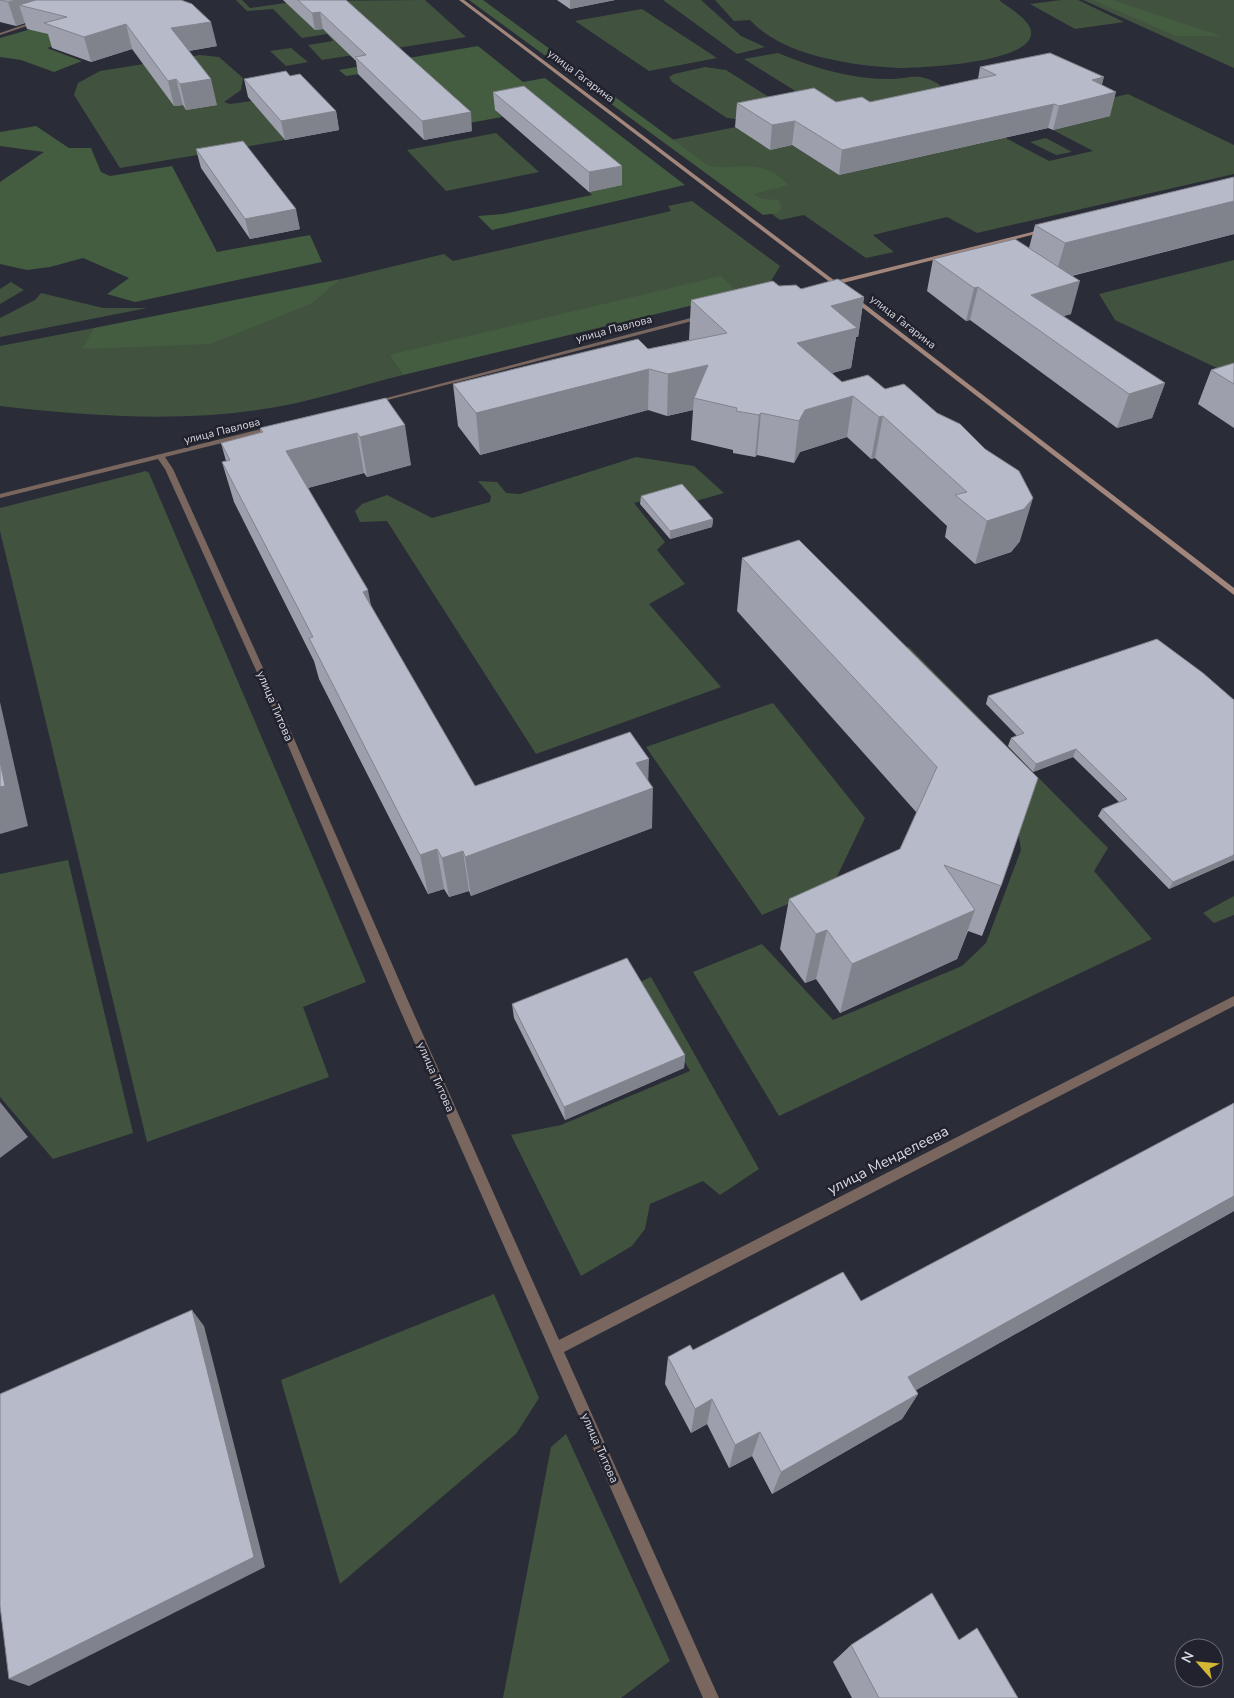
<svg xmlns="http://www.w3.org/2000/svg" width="1234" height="1698" viewBox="0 0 1234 1698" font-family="'Nunito Sans',sans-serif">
<rect width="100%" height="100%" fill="#2a2c37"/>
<!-- green -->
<path fill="#41533f" d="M236 0H242L250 8 300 1 425 0 466 37 322 60 308 45 333 41 327 34 302 38 273 9 247 11Z
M663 0H701L741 36 765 47 737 54Z
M715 0H999C1009 8 1029 19 1031 31 1036 63 920 68 899 68 879 67 859 65 839 61 808 55 772 44 750 20L734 21Z
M1061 0H1078L1124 22 1075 29 1030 4Z
M1083 0H1234V68Z
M642 9 717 58 649 71 575 21Z
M291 48 308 62 286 66 270 51Z
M778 53C812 67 850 79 888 79 911 79 918 71 940 85L939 89 848 109 818 105 744 59Z
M200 55 219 57 243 78 241 90 224 102 230 104 252 101 285 140 120 168 74 95 78 83 100 71Z
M705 67 726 70 780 104 736 119 727 118 672 82 669 77 674 74Z
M1128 94 1234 145V174L977 233 947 217 873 235 894 252 866 258 804 215 780 220 671 140 736 127 770 150 792 145 839 175 1004 137 1049 161 1093 151 1053 130 1109 116 1086 104Z
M496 133 539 172 446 191 407 150Z
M1046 138 1072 152 1056 155 1030 142Z
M692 201 780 266 768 286 389 355 403 375C366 384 329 396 292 404 196 424 97 417 0 406V346L94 328 83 349 313 303 341 279 444 254 453 261 671 211 668 206Z
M1234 260V376L1115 320 1099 294Z
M11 282 24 290 0 304V289Z
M41 293 103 308H147L0 337V318L35 300Z
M636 457 694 466 724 493 696 501 683 490 634 503 665 542 657 550 685 584 649 604 721 687 536 754 387 521 360 522 355 511 362 504 387 495 432 518 490 502 491 496 478 481 497 482 506 493 520 494Z
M146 471 149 473 366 982 303 1007 329 1077 147 1142 0 531V508Z
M867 640 909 647 1108 848 1094 871 1152 939 779 1116 693 972 762 944 833 1020 962 966 986 943 1021 850 1017 823Z
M773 703 865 818 833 885 762 915 646 747Z
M68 860 133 1133 53 1159 0 1097V874Z
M1234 896V915L1214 923 1203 913Z
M651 977 759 1169 720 1195 703 1181 650 1204 645 1229 632 1246 581 1276 511 1135 561 1125 690 1071 640 982Z
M494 1294 539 1398 516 1434 340 1584 281 1380Z
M566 1434 670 1661 621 1698H503L551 1447Z"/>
<!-- forest -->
<path fill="#445d40" d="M469 0H483L709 166C740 171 761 156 788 185L753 194 762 199 778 200 782 207 778 213 763 215Z
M1093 0H1113L1221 36H1176Z
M104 8 139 18 47 48 82 61 54 72 21 60 0 57V38Z
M478 46 523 82 545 78 685 185 492 230 478 216 503 214 592 195 589 192 621 185 495 110 502 117 464 124 403 67 346 76 339 70Z
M36 126 69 148H91L101 172 110 176 172 166 217 252 310 235 322 262 135 302 107 294 129 278 83 258 50 267 27 270 0 264V182L44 152 0 146V132Z
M721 276 739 294 403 375 389 355Z
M341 279 313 303 210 344 82 349 94 328Z"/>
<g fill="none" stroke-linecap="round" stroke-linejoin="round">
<!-- street -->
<path fill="#78665f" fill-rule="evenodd" d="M35 21 39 22 0 35V33Z
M702 315 705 317 704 318 376 403 371 402Z
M273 426H276V430L165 457 173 469 268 679 409 1003 559 1340 1234 996V1006L564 1352 719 1698H703L397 1003 260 679 165 469 158 459 0 498V494Z"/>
<!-- secondary -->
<path fill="#a2867b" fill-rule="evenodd" d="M459 0H464L835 281 1044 229 1047 231 839 284 844 288 839 289Z
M850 296H854L1234 588V595L850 298Z"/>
</g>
<!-- wall -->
<path fill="#9da0ac" d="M0 0H181L217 46 189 51 217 105 186 110 183 105 174 106 132 49 91 62 52 48 48 34 27 29 25 23 16 26 0 22Z
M283 0H346L472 131 424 140 358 74 356 61 323 29 315 30Z
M557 0H615L570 9Z
M980 67 1102 85 1110 116 1053 130 1048 128 839 175 792 145 770 150 735 127 737 103 870 102 978 79Z
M290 76 336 111 339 130 285 140 248 97 244 79Z
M493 92 622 166V185L589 192 495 110Z
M196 149 300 229 250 239 201 168Z
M1234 177V234L1072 276 1071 314 1063 316 1165 383 1152 418 1117 428 970 320 966 321 927 291 933 259 1029 248 1035 225Z
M779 286 864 297 858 337H856L851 368 832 373 842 382 868 375 1020 541 1011 552 975 564 945 537 947 526 875 458 871 459 847 437 800 452 794 463 757 455 755 457 733 453V450L691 440 693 410 667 416 648 410 480 455 458 426 453 384 648 349 689 340 691 300Z
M1234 363V428L1198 404 1211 370Z
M386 398 411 465 367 477 364 473 308 488 371 606 475 786 649 781 652 828 471 896 469 891 449 897 444 889 428 894 319 679 314 661 234 502 222 462 226 461 221 443 261 432 260 428Z
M641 496 713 519 712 527 670 539 640 504Z
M742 558 1038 778 1001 886 982 936 968 931 957 959 840 1013 816 979 805 983 780 949 789 899 900 849 917 813 737 611Z
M1157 639 1234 860 1169 889 1098 816 1102 809 1119 802 1073 757 1033 772 1008 746 1011 738 1017 736 986 704 988 696Z
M512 1004 685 1055 684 1068 565 1120 514 1018Z
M1234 1211 916 1390 918 1394 902 1419 772 1494 752 1456 729 1468 707 1424 691 1433 665 1384 668 1357 861 1301Z
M959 1640 1018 1698H852L833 1662 851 1645Z"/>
<!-- shaded-wall -->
<path fill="#80828c" d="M16 0H102L19 5 25 23 16 26 8 2Z
M570 0H615L570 9Z
M320 12 323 29 315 30 312 13Z
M211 22 217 46 177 53 171 28Z
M126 24 132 49 91 62 84 37Z
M1104 77 1099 96 1116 92 1110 116 1053 130 1059 106 1092 80Z
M176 79 183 105 174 106 168 81Z
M211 79 217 105 186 110 180 84Z
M1054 104 1048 128 839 175 842 150Z
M336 111 339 130 285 140 281 121Z
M471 112 472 131 424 140 422 121Z
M795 121 792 145 770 150 772 125Z
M622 166V185L589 192V172Z
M1234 201V234L1054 280 1065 243Z
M296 209 300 229 250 239 245 219Z
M1080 281 1071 314 1032 325 1031 295Z
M978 287 970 320 966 321 974 288Z
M864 297 858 337H856L851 368 792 384 797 343 831 306Z
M708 365 694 398 693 410 667 416 668 374Z
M649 369 648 410 480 455 476 413Z
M1165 383 1152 418 1117 428 1129 394Z
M853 396 847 437 800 452 794 463 799 421 805 410Z
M761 413 757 455 755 457 759 415Z
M883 416 875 458 871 459 879 417Z
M405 425 411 465 367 477 360 437Z
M357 433 364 473 296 491 286 451Z
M1033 498 1020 541 1011 552 975 564 987 521Z
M713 519 712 527 670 539V531Z
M368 590 376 631 363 592Z
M0 702 28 826 0 834Z
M1076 749 1073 757 1033 772 1036 764Z
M649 759 648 790 653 788 652 828 471 896 465 857 636 763Z
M437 849 444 889 428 894 420 855Z
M463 851 469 891 449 897 442 858Z
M1234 855V860L1169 889 1173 882Z
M975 910 957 959 840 1013 852 964Z
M827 930 816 979 805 983 816 934Z
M685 1055 684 1068 565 1120 564 1107Z
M0 1102 28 1137 0 1158Z
M1234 1196V1211L893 1403 908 1377Z
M192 1310 204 1326 265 1567 29 1686 9 1679Z
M918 1394 902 1419 772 1494 781 1472Z
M712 1399 707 1424 691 1433 695 1409Z
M760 1432 752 1456 729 1468 735 1445Z"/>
<!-- building -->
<path fill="#b7bac8" stroke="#80828c" d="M0 0H16L8 2Z
M36 0H181L192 4 211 22 171 28 211 79 180 84 176 79 168 81 126 24 84 37 44 23 67 17 19 5Z
M298 0H346L471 112 422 121 355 57 366 55 320 12 312 13Z
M1050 53 1104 77 1092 80 1116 92 1059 106 1054 104 842 150 795 121 772 125 737 103 814 88 836 102 862 97 870 102 996 75 980 67Z
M286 71 290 76 300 74 336 111 281 121 244 79Z
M524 86 622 166 589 172 493 92Z
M243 141 296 209 245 219 196 149Z
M1234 177V201L1065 243 1035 225Z
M1015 239 1080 281 1031 295 1165 383 1129 394 978 287 974 288 933 259Z
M838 279 864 297 831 306 857 328 797 343 842 382 868 375 885 389 904 384 937 413 960 424 985 449 1019 471 1033 498 1024 509 987 521 955 495 967 492 883 416 879 417 853 396 805 410 799 421 761 413 759 415 736 411 737 408 694 398 708 365 668 374 649 369 476 413 453 384 638 339 648 349 727 333 691 300 773 281 779 286 796 285 801 289Z
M1234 363V384L1211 370Z
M386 398 405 425 360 437 357 433 286 451 368 590 363 592 475 786 630 732 649 759 636 763 653 788 465 857 463 851 442 858 437 849 420 855 309 638 313 637 222 462 230 460 221 443 263 432 260 428Z
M682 484 713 519 670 531 641 496Z
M799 540 1038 778 1001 886 944 865 975 910 852 964 827 930 816 934 789 899 900 849 937 767 742 558Z
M1157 639 1203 673 1234 700V855L1173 882 1102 809 1127 799 1076 749 1036 764 1011 738 1024 733 988 696Z
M0 761 5 786 0 787Z
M627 958 685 1055 564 1107 512 1004Z
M1234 1103V1196L908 1377 918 1394 781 1472 760 1432 735 1445 712 1399 695 1409 668 1357 690 1345 693 1350 843 1272 861 1301Z
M192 1310 254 1557 9 1679 0 1606V1394Z
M932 1593 959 1640 977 1628 1018 1698H879L851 1645Z"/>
<g text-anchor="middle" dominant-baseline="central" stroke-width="5" stroke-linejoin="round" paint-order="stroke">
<!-- far-street labels -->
<g font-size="11" fill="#d8d9e0" stroke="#21222d">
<text transform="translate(581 76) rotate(37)">улица Гагарина</text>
<text transform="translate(903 322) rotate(38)">улица Гагарина</text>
<text transform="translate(614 329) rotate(-15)">улица Павлова</text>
<text transform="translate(222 431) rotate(-14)">улица Павлова</text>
</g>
<!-- street labels -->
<g font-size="12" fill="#d8d9e0" stroke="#21222d">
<text transform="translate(275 706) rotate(67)">улица Титова</text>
<text transform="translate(436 1077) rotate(66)">улица Титова</text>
<text transform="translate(600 1448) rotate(66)">улица Титова</text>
</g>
<!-- near-street labels -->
<g font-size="15" fill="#d8d9e0" stroke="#21222d">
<text transform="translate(888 1160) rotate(-27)">улица Менделеева</text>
</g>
</g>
<!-- north arrow -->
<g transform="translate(1199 1663) rotate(297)"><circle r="24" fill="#21222d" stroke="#6a6b75"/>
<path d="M0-4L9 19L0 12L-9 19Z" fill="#d4b635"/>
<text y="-8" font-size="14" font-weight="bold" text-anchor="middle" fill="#d8d9e0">N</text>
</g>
</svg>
